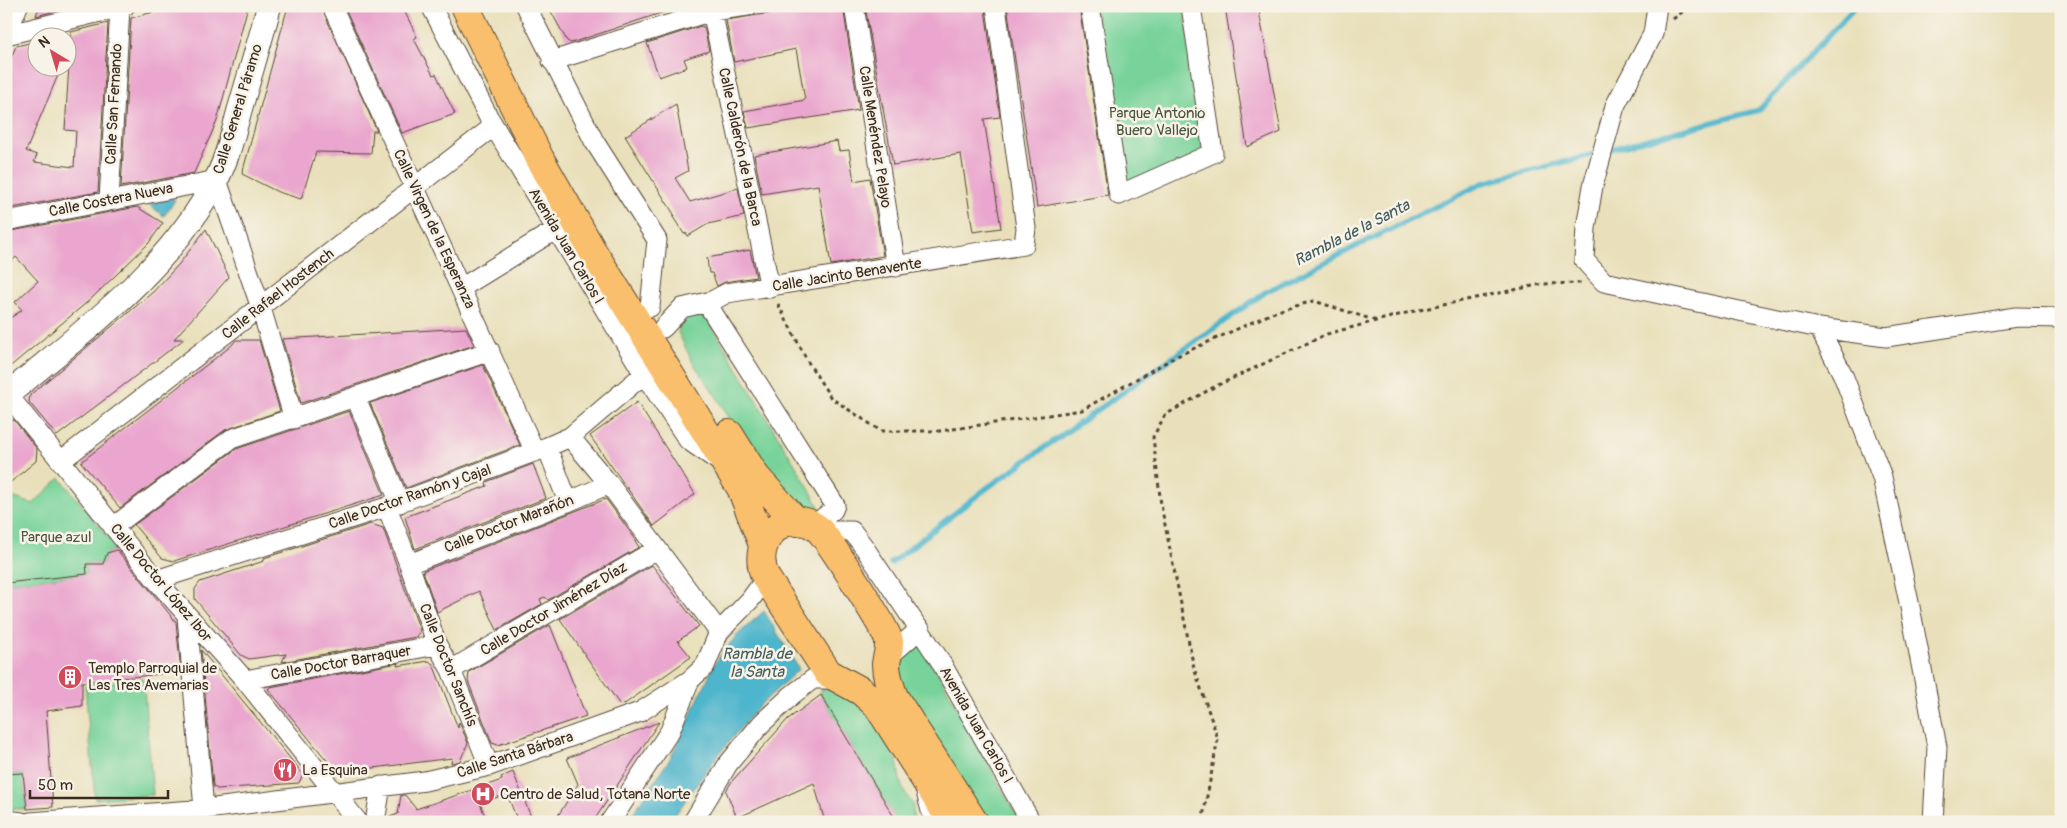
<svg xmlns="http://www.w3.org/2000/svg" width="2067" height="828" viewBox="0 0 2067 828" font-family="Pangolin,sans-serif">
<rect width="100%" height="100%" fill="#f7f3e8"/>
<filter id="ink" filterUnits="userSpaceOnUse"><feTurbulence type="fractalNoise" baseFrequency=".02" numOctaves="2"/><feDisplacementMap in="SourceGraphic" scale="10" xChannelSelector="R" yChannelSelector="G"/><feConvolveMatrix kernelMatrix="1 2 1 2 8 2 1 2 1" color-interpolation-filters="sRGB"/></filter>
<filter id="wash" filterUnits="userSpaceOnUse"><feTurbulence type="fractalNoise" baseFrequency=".0096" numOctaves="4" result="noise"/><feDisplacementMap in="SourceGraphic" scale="20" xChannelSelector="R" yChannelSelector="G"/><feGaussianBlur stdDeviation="1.12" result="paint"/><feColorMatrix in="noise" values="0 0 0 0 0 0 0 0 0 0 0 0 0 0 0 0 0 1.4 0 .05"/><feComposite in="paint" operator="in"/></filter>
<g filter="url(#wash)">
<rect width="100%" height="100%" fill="#e9e0bb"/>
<!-- park -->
<path fill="#78d39a" stroke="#5a7e5c" d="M1094 6H1184L1208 153 1122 190Z
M701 308 806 483 821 510 798 504 751 454 716 396 693 363 678 332 686 314Z
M60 478 118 549 107 553 103 564H86L87 574 6 583V487L12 497 33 504Z
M919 638 1020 822H986L917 724 898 669 901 661Z
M143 678 153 795 95 799 85 685Z
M821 689C850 685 881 728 893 750 903 770 893 781 913 804V816L916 822H897L821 695Z
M23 773 27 809H6V774Z"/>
<!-- water -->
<path fill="#4eb5cc" stroke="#447075" d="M173 198 175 200 164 216 152 207 150 204Z
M764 611 799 669 758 707 718 755 670 822H627L671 757 715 663 736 636Z"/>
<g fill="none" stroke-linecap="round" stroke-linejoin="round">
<!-- stream -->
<path stroke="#4eb5cc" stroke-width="5.5" d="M1607 150 1759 110 1856 6
M891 563 987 488 1267 291 1483 183 1599 153"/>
</g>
<g id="blocks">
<!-- building -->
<path fill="#eaa6ce" d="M39 6H61L59 10 36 16Z
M176 6H248L217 121 194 173 121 187 131 18Z
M288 6H321L377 131H373L371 153 316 152 301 199 278 192 242 174Z
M344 6H402L417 37 414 39 433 75 436 74 455 114 402 133Z
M548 6H676V8L571 43 567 41Z
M816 6H843L859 110 748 128 744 111 805 100 796 49 734 62 726 20Z
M865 6H975L976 10 985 9 1000 117 984 119 1001 228 973 232 961 154 893 165Z
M1007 6H1079L1108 195 1037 207Z
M1225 6H1258L1281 132 1247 147Z
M108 23 98 192 6 209V69L16 46 38 41V68H61L26 151 37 155 34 162 74 167 76 131 65 130 71 32Z
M701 26 704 27 709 51 684 59 687 67 659 77 647 43Z
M676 104 688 171 675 178 690 202 738 188 744 216 708 224 688 236 686 233 684 234 673 217 675 216 625 136Z
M837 141 839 151 849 150 854 181 870 178 883 256 831 265 818 185 762 194 754 155Z
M137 207 163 223 148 244 91 299 6 370V321L22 310 15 302 38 281 16 257 6 267V232Z
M206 229 229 277 174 339H184L57 436 29 402 30 395 153 292 179 264Z
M750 250 756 277 725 282 717 286 712 273H709L707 258Z
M466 328 474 345 301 403 282 339Z
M236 340H259L280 411 225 430 120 508 81 462 231 346Z
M483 365 520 445 406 488 370 403Z
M637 402 695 494 654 526 590 436Z
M349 411 384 495 174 561 162 558 134 525 236 449Z
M6 420H14L37 449 36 461 6 486Z
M533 464 546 498 415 549 405 517 487 486 486 482Z
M606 499 636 540 635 541 639 547 548 600 545 597 540 599 542 604 497 630 479 591 437 612 423 571Z
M371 524 383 528 420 631 416 637 282 662 286 654 249 659 241 655 195 599V589L200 582 264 561V558Z
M117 550 176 622 181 672 82 682V706L46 711 53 807 27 809 23 773 6 774V583L87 574 86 564H103L107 553Z
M652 565 699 626 678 641 691 657 626 703 620 705 560 619Z
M550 625 586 716 498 745 492 743 468 681 469 672Z
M201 650 303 774 299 783 217 789 213 786Z
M429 661 433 664 458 728 459 722 468 743 460 761 451 763 452 758 342 772 335 770 268 689 270 687 398 663 397 666Z
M821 695 897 822H825L814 783 737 818 726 791 732 781 788 719Z
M659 722 593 822H554L578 784 567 758Z
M513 772 533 822H518L507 794 480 803 487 822H386L387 818 398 814 401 795H405L416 809 502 780 501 777Z"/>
</g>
</g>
<g filter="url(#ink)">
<use href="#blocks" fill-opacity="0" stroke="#554536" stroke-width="1"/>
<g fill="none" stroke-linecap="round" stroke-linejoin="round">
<!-- minor casing -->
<g stroke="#554536" stroke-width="21">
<path id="minor" d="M332 6 535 452
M431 6 489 118 644 374 688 440 720 462
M526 6 594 141 657 240 650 307
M711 6 770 288
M854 6 896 267
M1090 6 1119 195 1213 153 1191 6
M1657 6 1653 34 1615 106 1593 186 1586 228 1584 260 1604 282 1819 328 1886 337 2016 317 2061 318
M6 35 125 6
M6 35 18 6
M552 61 712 11 748 6
M109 200 120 8
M6 221 217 180 261 308 294 419
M461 288 555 230
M712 301 711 310 835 505 833 510 813 526
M663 328 682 308 712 301 727 293 1024 245 1026 228 996 6
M1819 328 1843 375 1882 477 1910 607 1937 747 1933 822
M8 395 156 580 245 680 358 822
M356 398 400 503
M570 437 609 484 719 632
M547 447 568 502
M62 460 494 126
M387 507 409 564 437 645 451 670 489 766
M113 527 231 439 490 351
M820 531H852L864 547 939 659 1031 822
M409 564 568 502 609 484
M156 580 387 507 547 447 570 437 644 374
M187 617 204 809
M888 657 920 629
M451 670 657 549
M245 680 437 645
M926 792 934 822
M6 820 22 822
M30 822 207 809 425 781 489 766 640 712 690 680
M375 822 381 786
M610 822 670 731 690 680 705 666 719 632 750 600 766 578
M693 822 728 764 761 724 792 695 813 679H836"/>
</g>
<!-- tertiary casing -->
<g stroke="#554536" stroke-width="26">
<path id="tertiary" d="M6 396C83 331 168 271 216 180 227 160 233 134 239 112 249 77 260 42 269 6"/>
</g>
<!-- primary casing -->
<g stroke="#554536" stroke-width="30">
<path id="primary" d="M465 6 540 159 593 252 741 488 763 545
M729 434 756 477 797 522
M952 822 878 706 861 691 828 673 766 578C748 542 786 504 817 528 827 536 887 630 889 641 890 649 887 656 886 664 886 676 890 686 894 697L974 822"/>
</g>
<!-- path -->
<path stroke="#554536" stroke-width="3" stroke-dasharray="4 4" stroke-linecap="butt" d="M1673 19 1690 6
M778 304 808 362 831 398 881 431H940L1082 410 1175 357 1277 311 1314 301 1377 321
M1202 822 1218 739 1194 668 1161 505 1153 437 1165 415 1214 387 1327 334 1410 312 1542 284 1581 283"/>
<!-- minor -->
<use href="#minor" stroke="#fff" stroke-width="19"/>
<!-- tertiary -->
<use href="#tertiary" stroke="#fff" stroke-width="24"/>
<!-- primary -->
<use href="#primary" stroke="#f9bf6c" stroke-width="28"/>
</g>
</g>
<!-- icons -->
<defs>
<g id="building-disc" transform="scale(1.25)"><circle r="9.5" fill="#d1495b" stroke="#f7f3e8"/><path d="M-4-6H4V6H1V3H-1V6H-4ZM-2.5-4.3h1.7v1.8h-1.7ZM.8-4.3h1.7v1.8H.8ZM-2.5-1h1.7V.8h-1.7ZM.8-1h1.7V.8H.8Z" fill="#fff"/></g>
<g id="restaurant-disc" transform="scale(1.25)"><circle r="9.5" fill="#d1495b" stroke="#f7f3e8"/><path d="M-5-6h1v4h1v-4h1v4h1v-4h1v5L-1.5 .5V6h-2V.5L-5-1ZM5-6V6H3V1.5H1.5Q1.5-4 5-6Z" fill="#fff"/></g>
<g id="hospital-disc" transform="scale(1.25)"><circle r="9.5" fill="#d1495b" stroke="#f7f3e8"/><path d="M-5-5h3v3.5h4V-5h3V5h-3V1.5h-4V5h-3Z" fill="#fff"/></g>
</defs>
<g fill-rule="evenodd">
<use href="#building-disc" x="70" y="677"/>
<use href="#restaurant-disc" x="285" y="770"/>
<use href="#hospital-disc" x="483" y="794"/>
</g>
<g text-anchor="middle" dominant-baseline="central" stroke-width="5" stroke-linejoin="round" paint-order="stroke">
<!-- street labels -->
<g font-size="15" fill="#3b2a1e" stroke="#f7f3e8">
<text transform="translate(114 104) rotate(-87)">Calle San Fernando</text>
<text transform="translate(238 109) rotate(-73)">Calle General Páramo</text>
<text transform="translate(875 137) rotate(81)">Calle Menéndez Pelayo</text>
<text transform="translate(740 147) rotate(78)">Calle Calderón de la Barca</text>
<text transform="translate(111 200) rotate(-11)">Calle Costera Nueva</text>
<text transform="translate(434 229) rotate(65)">Calle Virgen de la Esperanza</text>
<text transform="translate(566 246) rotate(59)">Avenida Juan Carlos I</text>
<text transform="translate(847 275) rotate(-9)">Calle Jacinto Benavente</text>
<text transform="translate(278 294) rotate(-38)">Calle Rafael Hostench</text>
<text transform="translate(410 497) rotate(-19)">Calle Doctor Ramón y Cajal</text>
<text transform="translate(509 524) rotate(-21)">Calle Doctor Marañón</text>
<text transform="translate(161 583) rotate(50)">Calle Doctor López Ibor</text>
<text transform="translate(554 609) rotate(-31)">Calle Doctor Jiménez Díaz</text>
<text transform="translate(341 663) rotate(-10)">Calle Doctor Barraquer</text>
<text transform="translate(448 665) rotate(68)">Calle Doctor Sanchís</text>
<text transform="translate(976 725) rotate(60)">Avenida Juan Carlos I</text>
<text transform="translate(515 755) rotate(-18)">Calle Santa Bárbara</text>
</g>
<!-- park labels -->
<g font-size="15" fill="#4a543d" stroke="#f7f3e8">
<text x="1157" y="113">Parque Antonio<tspan x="1157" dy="17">Buero Vallejo</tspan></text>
<text x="56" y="537">Parque azul</text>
</g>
<!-- poi labels -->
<g font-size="15" fill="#3b2a1e" stroke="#f7f3e8" text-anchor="start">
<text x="88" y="668">Templo Parroquial de<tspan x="88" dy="17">Las Tres Avemarias</tspan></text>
<text x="302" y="770">La Esquina</text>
<text x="500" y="794">Centro de Salud, Totana Norte</text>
</g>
<!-- water labels -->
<g font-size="16" font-style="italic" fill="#425b5b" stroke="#f7f3e8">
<text transform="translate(1352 233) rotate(-27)">Rambla de la Santa</text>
<text x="757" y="654">Rambla de<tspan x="757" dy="18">la Santa</tspan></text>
</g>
</g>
<!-- margin -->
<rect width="2067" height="828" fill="none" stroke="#f7f3e8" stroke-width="25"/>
<!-- north arrow -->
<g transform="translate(52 52) rotate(322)"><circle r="24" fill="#f7f3e8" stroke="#aca397"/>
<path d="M0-4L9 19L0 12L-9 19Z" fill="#d1495b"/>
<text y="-8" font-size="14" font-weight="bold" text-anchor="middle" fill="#3b2a1e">N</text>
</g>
<!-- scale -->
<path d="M30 790v8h138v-8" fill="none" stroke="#3b2a1e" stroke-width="2.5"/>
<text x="38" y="790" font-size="15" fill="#3b2a1e" stroke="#f7f3e8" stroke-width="4" paint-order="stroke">50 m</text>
</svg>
